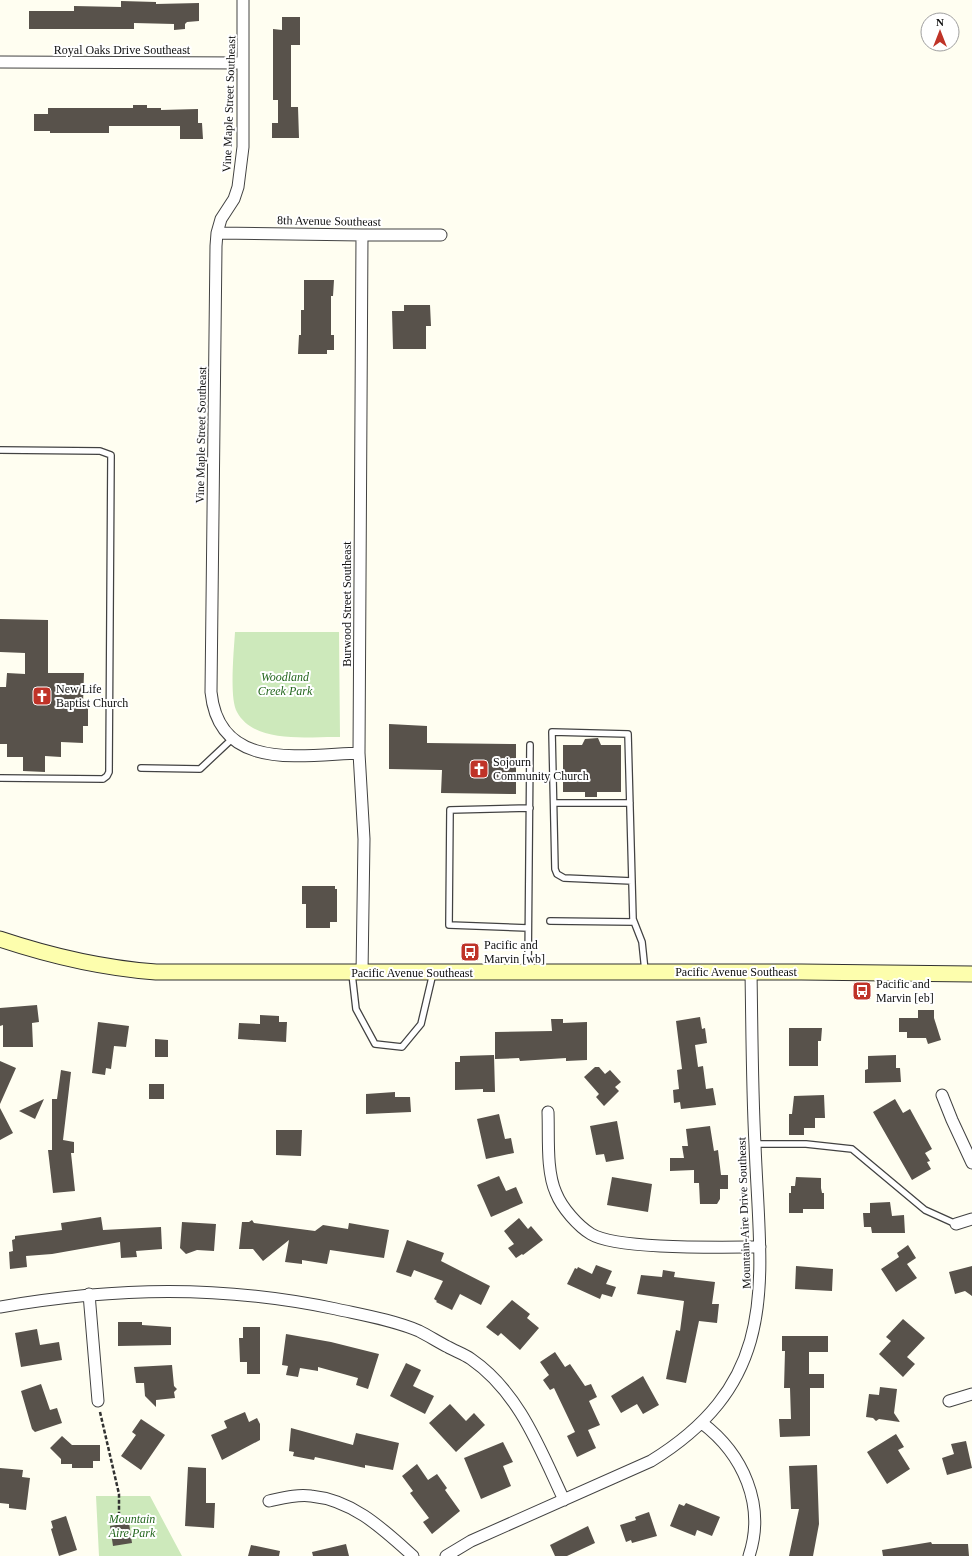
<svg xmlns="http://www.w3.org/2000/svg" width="972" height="1556" viewBox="0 0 972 1556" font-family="Georgia,serif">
<rect width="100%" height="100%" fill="#fffef1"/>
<!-- green -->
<path fill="#cde9bb" d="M235 632H339L340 737C309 736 255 745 237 712 229 699 234 649 235 632Z
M96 1496H150L182 1556H99Z"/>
<!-- building -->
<path fill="#58524b" d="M121 1 156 2V4L199 3V21L187 22 185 24V29L174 30V24L134 23V29H29V11H74V6L121 7Z
M282 17H300V45H291V107H298L299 138H272V123H278V100H273V29L282 30Z
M133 105H147V108H161V110L198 109V123H202L203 139H180V126H109V133H50V131H34V114H48V108H133Z
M304 280H334L333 296H331V335H334V350H327V354H298L299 335H301V310H304Z
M404 305H430L431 326H426V349H393L392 311H404Z
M0 619 48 620V673H84L83 704H88V726H83V743L61 742V757L45 756V772L23 771V757H7V744H0V687H6L7 673 25 674V653L0 652Z
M389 724 427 726V743L516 744V794L441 793 442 770 389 769Z
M598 738 601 745H621V792H597V797H585V792H563V745H582L585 739Z
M302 886H335V889H337V922H330V928H306V904H302Z
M37 1005 39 1022 32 1023 33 1047H3V1025L0 1026V1008Z
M918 1010H934V1018L941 1040 928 1044 926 1038H907V1032H899V1018H918Z
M260 1015 279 1016V1022H287L286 1042 238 1039 239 1023 260 1024Z
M700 1017 702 1029 705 1028 707 1043 695 1045 698 1067 703 1066 706 1089 713 1088 716 1105 681 1109 680 1102 674 1103 673 1090 679 1089 677 1070 682 1069 676 1021Z
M551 1019H563V1023L587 1022V1060L566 1061V1058L520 1061 519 1058 495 1059V1032L552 1031Z
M98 1022 129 1026 126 1047 114 1046 111 1069 106 1068 105 1075 92 1073Z
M789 1028H822L821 1041H818V1066H789Z
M155 1039 168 1040V1057H155Z
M494 1055 495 1092H483V1089L455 1090V1062H460V1056Z
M896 1055V1068H900L901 1082 865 1083V1070L868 1069V1056Z
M0 1061 16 1068 0 1104Z
M595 1067H599L605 1074 610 1070 621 1082 615 1087 619 1091 604 1106 596 1097 599 1094 584 1077Z
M61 1070 71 1072 63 1140 74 1142V1153H71L75 1191 53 1193 48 1150H52V1099H57Z
M149 1084H164V1099H149Z
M395 1092V1097H410L411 1112 366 1114V1094Z
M824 1095 825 1118H815V1128H804V1135H789V1114H792L794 1096Z
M44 1099 35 1119 19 1111Z
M895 1099 903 1113 910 1109 932 1149 925 1153 930 1161 927 1162 931 1169 912 1180 873 1112Z
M0 1108 13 1133 0 1140Z
M499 1114 505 1139 511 1138 514 1153 486 1159 477 1119Z
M617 1121 624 1159 606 1162 604 1154 596 1155 590 1126Z
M710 1126 714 1151 718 1150 721 1175H728V1189H720V1199L717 1204H700L699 1183H694V1170L670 1171V1158H684L682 1146H688L686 1129Z
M276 1130H302L301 1156 276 1155Z
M499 1176 506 1191 516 1187 523 1203 491 1217 477 1185Z
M612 1177 652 1184 648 1212 607 1205Z
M796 1177 821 1178V1188L822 1193H824V1209H803V1213H789V1193H791V1186H795Z
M890 1202 892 1216 904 1215 905 1233H872L871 1227H864L863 1213H870V1203Z
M101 1217 103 1230 161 1227 162 1249 136 1251 137 1257 121 1258 120 1242 52 1254 26 1256 27 1267 10 1269 9 1252 13 1251 12 1240 15 1239V1236L62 1230 61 1223Z
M519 1218 528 1229 531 1226 543 1240 523 1255 522 1254 516 1258 508 1248 514 1244 504 1231Z
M252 1220 254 1223 315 1231 323 1225 348 1229 349 1223 389 1230 384 1258 330 1250 327 1264 302 1260V1264L285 1262 289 1240 263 1261 253 1249H239L242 1222H249Z
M182 1222 216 1224 214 1251 197 1250 186 1254 180 1248Z
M407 1240 444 1253 441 1261 490 1286 481 1305 460 1294 452 1310 436 1302 437 1301 434 1299 443 1281 414 1270 411 1277 396 1272Z
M908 1245 916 1258 907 1264 917 1278 896 1292 881 1269 899 1257 897 1253Z
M596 1265 612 1271 606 1284 616 1287 612 1297 602 1294 600 1299 567 1284 575 1268 577 1269 578 1267 592 1274Z
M796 1266 833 1269 832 1291 795 1289Z
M972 1266V1296L965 1291 955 1294 949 1272Z
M663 1270 675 1272 674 1277 715 1282 712 1304H719L717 1323 699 1321 686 1383 666 1379 676 1330 680 1331 684 1301 637 1294 641 1275 662 1277Z
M512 1300 530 1314 527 1318 539 1328 520 1350 501 1333 498 1336 486 1327Z
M903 1319 925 1338 907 1357 915 1364 903 1377 879 1354 891 1341 886 1337Z
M118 1322H142V1325L171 1327V1345L118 1346Z
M243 1327H260V1374H247V1362H240L239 1338H243Z
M37 1329 40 1345 59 1342 62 1360 21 1367 15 1333Z
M286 1334 331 1342 379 1354 368 1389 356 1385 358 1378 318 1367V1371L300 1368 298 1377 286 1375 288 1366 282 1365Z
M782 1336H828V1352H809V1374H824V1388H810V1436L780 1437 779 1419H791L790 1388H784L785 1351H782Z
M555 1352 565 1367 570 1364 585 1386 591 1384 597 1397 589 1401 600 1425 588 1430 596 1448 577 1457 567 1436 575 1432 554 1388 550 1390 543 1380 549 1375 540 1362Z
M406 1363 421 1370 413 1386 434 1396 425 1414 390 1396Z
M172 1365 174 1386 177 1389 174 1392 175 1398 156 1400V1407L145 1396 144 1383H136L134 1367Z
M643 1376 659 1405 643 1414 637 1404 621 1413 611 1396Z
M41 1384 50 1410 57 1408 62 1423 35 1432 32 1429 21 1391Z
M880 1387 897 1389 894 1413 900 1422 879 1419 876 1421 873 1418 866 1417 869 1394 879 1395Z
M450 1404 466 1421 474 1413 485 1425 456 1452 429 1423Z
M245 1412 249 1422 257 1418 260 1424V1440L222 1460 211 1435 227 1428 224 1421Z
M141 1419 165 1435 141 1470 121 1456 136 1435 132 1432Z
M291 1428 353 1445 356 1433 399 1443 393 1470 365 1465V1468L315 1457 314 1460 293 1456 294 1452 289 1451Z
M896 1434 904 1447 898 1450 910 1469 887 1484 867 1452Z
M62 1436 72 1445H100V1461H93V1468H72V1464H61V1459L50 1448Z
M966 1441 972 1468 947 1475 942 1458 954 1454 951 1444Z
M503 1442 513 1462 503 1466 511 1486 481 1499 464 1458Z
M417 1464 428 1480 437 1474 447 1488 445 1490 460 1511 432 1534 423 1522 429 1518 410 1493 413 1491 402 1476Z
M817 1465 819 1524 813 1556H789L799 1509H791L789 1466Z
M188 1467 206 1468V1503H215L214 1528 185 1526Z
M0 1468 23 1470 22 1477 30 1478 26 1510 9 1508V1504L0 1503Z
M686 1503 720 1517 712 1536 697 1530 695 1536 670 1526 679 1504 684 1506Z
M649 1512 657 1536 632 1543 631 1540 626 1542 620 1525 636 1520 635 1517Z
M66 1516 77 1550 59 1556 51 1529 53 1528 51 1521Z
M129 1523 132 1543 113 1546 110 1526Z
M588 1526 595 1543 567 1556H555L550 1545Z
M931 1542 932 1544H968L969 1556H883L882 1550Z
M346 1544 349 1556H313L312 1552Z
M251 1545 280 1551 279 1556H248Z"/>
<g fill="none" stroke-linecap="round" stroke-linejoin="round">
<!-- lane casing -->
<g stroke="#424242" stroke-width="8">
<path id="lane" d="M0 450 100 451 111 455 109 772 107 776 103 779 0 778
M141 768 200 769 232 739
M554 803H630
M632 881 564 878 557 874 555 869 552 732 628 734 633 919 642 942 645 971
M550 921 634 922
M528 928 449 925 450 810 530 808
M528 972 530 745
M352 974 356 1009 375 1044 402 1047 421 1024 433 973
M755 1144H806L852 1149 925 1210 956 1224"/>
</g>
<!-- street casing -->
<g stroke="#424242" stroke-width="13">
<path id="street" d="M243 0V147L238 187 234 199 221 219 217 233 216 246 211 692C219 772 301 755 359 753
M0 62 243 63
M217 233 362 235H441
M362 973 364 839 359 753 362 235
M942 1095 952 1120 972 1163
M548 1112C549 1136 546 1171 556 1193 562 1208 578 1226 591 1234 617 1250 725 1247 760 1247
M956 1224 972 1219
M89 1294 98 1401
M0 1307C116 1287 221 1285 336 1309 363 1315 393 1320 419 1331 429 1336 438 1342 448 1347 455 1351 464 1354 471 1359 519 1392 540 1449 564 1500
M949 1401 972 1394
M702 1423C743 1454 766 1505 749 1556
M269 1501C283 1498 297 1494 311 1496 353 1500 383 1529 413 1556
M446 1556 471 1541 651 1461C784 1379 760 1279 755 1145 752 1087 752 1030 751 972"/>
</g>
<!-- secondary casing -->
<g stroke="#313131" stroke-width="17">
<path id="secondary" d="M0 939C51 956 103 968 156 972H801L972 974"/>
</g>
<!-- path -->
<path stroke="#313131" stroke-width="2.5" stroke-dasharray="4 2" stroke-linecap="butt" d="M100 1412 119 1494V1519"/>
<!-- lane -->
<use href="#lane" stroke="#fff" stroke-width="5.5"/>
<!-- street -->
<use href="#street" stroke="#fff" stroke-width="11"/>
<!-- secondary -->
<use href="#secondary" stroke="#fdfead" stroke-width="15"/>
</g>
<!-- icons -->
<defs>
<g id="church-square" transform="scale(1)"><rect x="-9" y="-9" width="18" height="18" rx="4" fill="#bf3328" stroke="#fff"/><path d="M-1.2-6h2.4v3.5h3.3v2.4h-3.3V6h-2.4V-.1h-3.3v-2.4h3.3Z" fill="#fff"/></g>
<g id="bus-square" transform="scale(1)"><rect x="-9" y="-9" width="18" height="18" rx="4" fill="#bf3328" stroke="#fff"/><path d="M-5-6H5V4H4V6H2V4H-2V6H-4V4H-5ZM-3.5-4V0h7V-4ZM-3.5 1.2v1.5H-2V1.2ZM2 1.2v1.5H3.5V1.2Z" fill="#fff"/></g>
</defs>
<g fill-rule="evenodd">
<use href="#church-square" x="42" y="696"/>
<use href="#church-square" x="479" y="769"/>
<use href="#bus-square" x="470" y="952"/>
<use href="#bus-square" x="862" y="991"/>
</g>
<g text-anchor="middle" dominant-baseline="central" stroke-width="4" stroke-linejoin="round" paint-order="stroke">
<!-- street labels -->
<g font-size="12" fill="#0f0f0f" stroke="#fff">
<text x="122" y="50">Royal Oaks Drive Southeast</text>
<text transform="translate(229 104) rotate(-88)">Vine Maple Street Southeast</text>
<text transform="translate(329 221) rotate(1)">8th Avenue Southeast</text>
<text transform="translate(201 435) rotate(-89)">Vine Maple Street Southeast</text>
<text transform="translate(347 604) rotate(-90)">Burwood Street Southeast</text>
<text x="736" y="972">Pacific Avenue Southeast</text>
<text x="412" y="973">Pacific Avenue Southeast</text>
<text transform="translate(744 1213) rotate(-92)">Mountain-Aire Drive Southeast</text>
</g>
<!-- park labels -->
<g font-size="12" font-style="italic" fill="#25671f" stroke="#fff">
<text x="285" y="677">Woodland<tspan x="285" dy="14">Creek Park</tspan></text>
<text x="132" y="1519">Mountain<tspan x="132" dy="14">Aire Park</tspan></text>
</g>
<!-- poi labels -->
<g font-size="12" fill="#0f0f0f" stroke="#fff" text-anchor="start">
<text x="56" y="689">New Life<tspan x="56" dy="14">Baptist Church</tspan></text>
<text x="493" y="762">Sojourn<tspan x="493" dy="14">Community Church</tspan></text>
<text x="484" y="945">Pacific and<tspan x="484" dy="14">Marvin [wb]</tspan></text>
<text x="876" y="984">Pacific and<tspan x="876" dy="14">Marvin [eb]</tspan></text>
</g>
</g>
<!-- north arrow -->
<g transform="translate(940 32)"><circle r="19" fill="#ffffff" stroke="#9f9f9f"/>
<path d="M0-3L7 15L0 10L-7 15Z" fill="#bf3328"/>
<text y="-6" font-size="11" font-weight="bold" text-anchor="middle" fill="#0f0f0f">N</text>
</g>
</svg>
